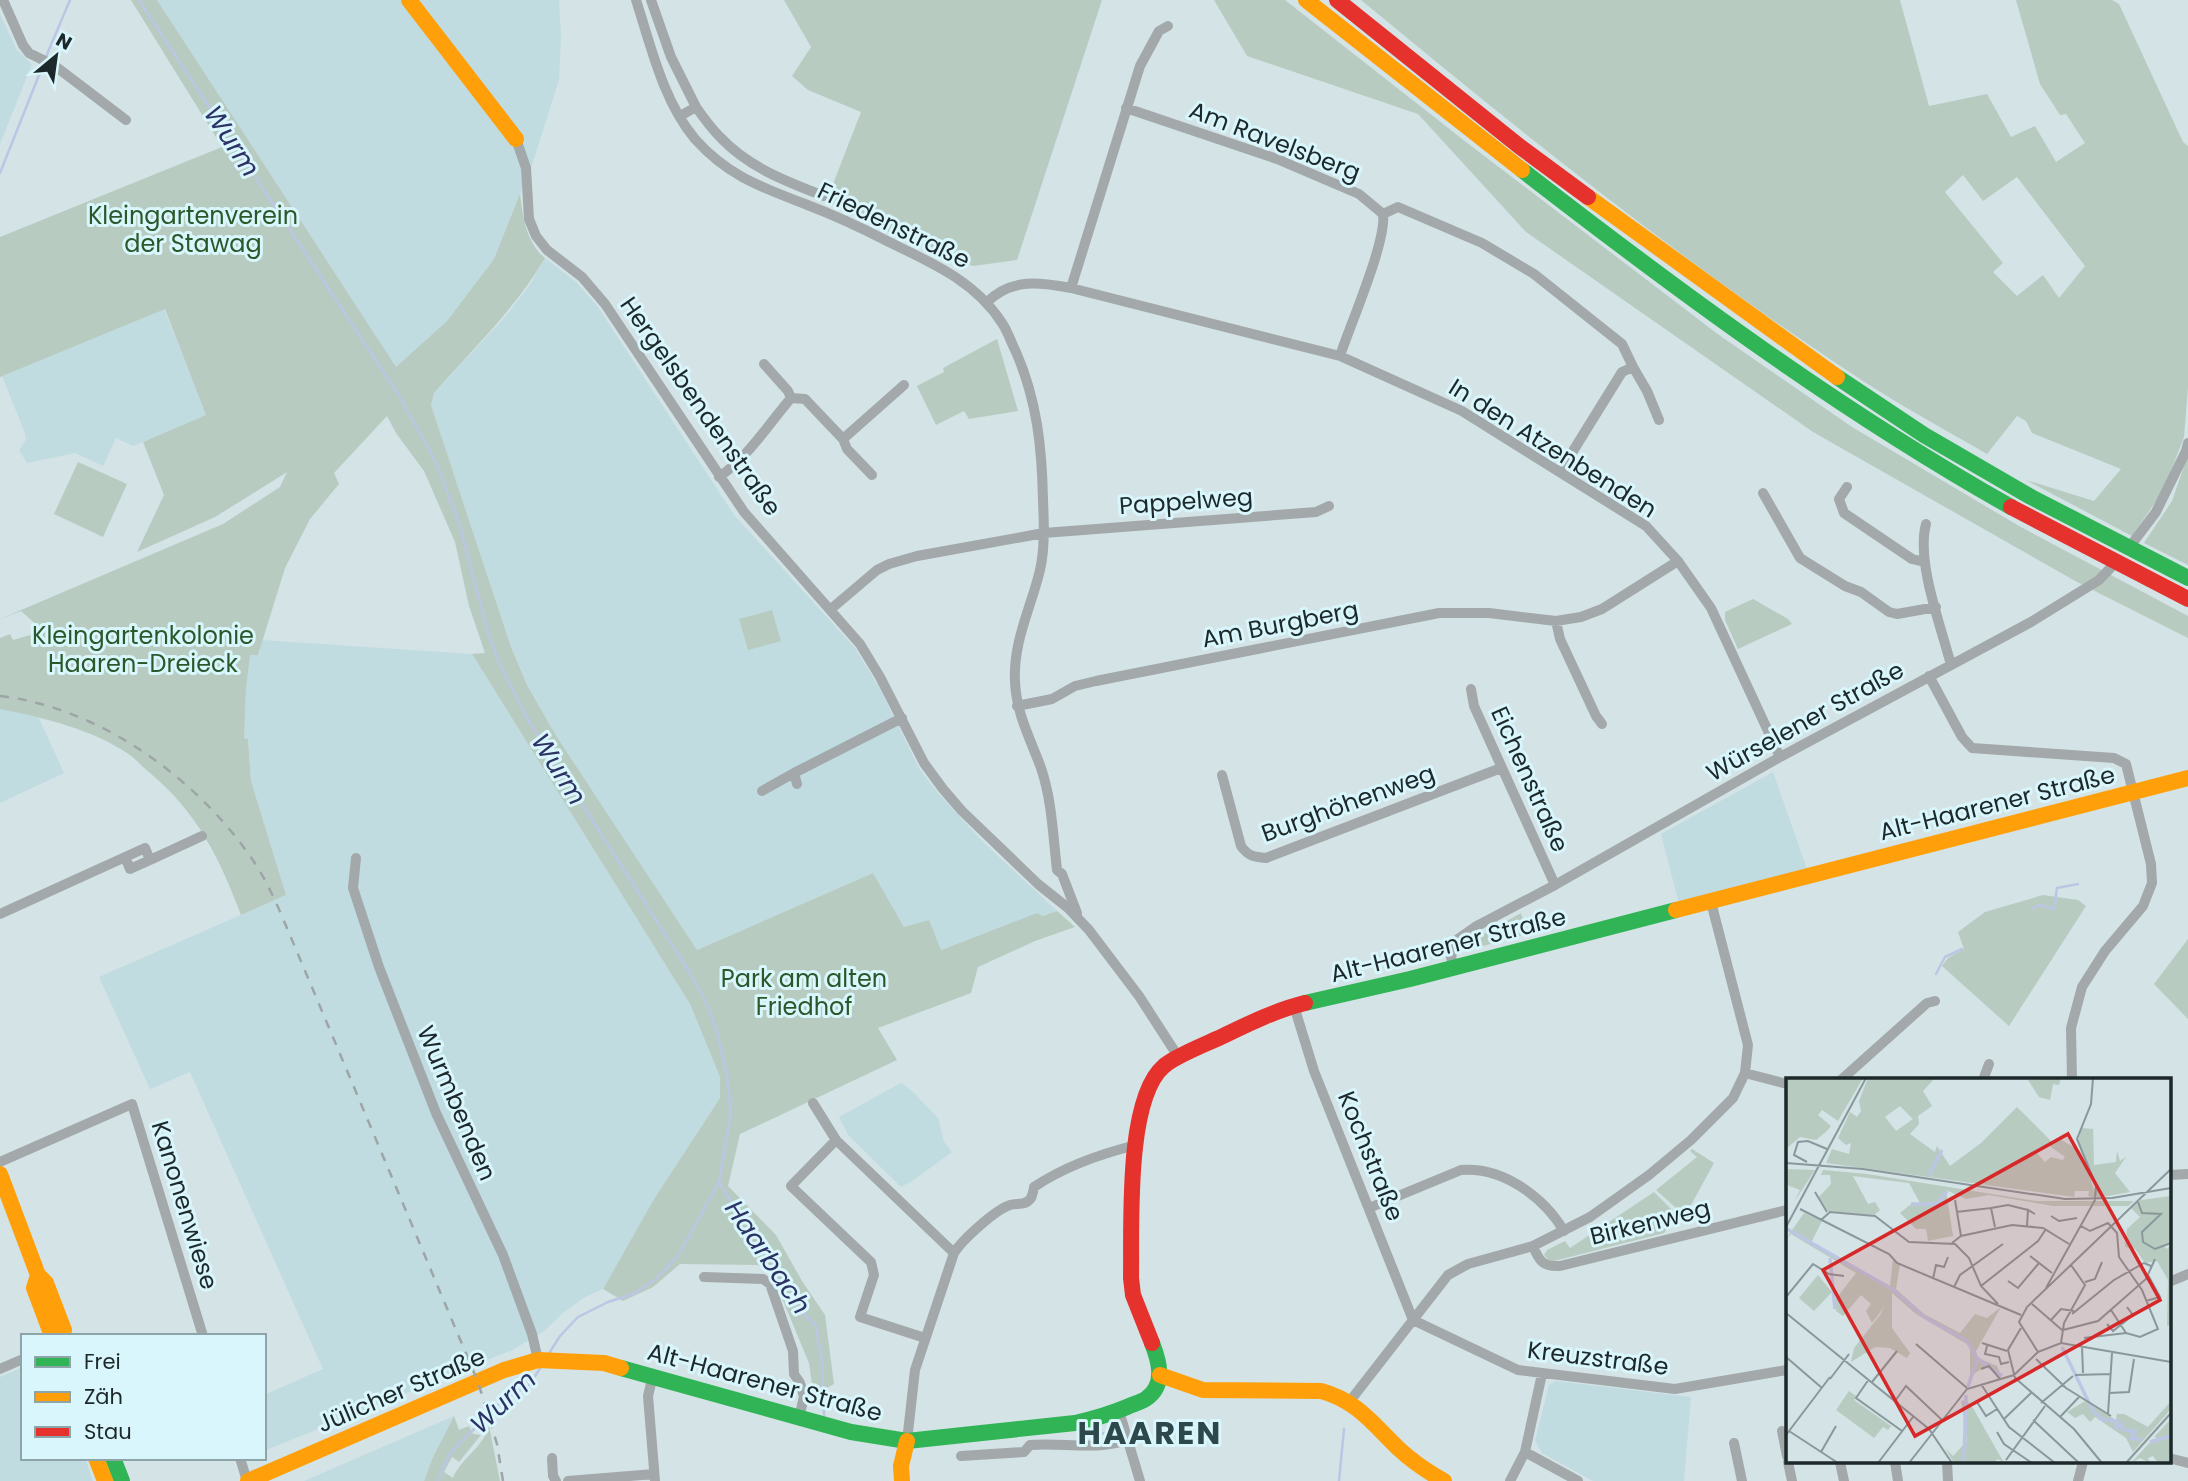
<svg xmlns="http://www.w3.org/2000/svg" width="2188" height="1481" viewBox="0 0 2188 1481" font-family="Poppins,sans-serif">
<rect width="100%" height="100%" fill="#d3e3e6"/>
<!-- built -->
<path fill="#c0dce1" d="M157 0H559L561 37 559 80 532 165 494 259 447 321 396 368Z
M0 14 17 50 32 64 0 144Z
M545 258 576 282 598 307 734 515 855 648 879 687 920 770 938 793 984 843 1057 911 1043 916 1037 913 940 950 904 927 873 873 697 950 555 734 527 685 511 647 431 405 434 393 505 317 529 286Z
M164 309 207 415 133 446 116 438 103 466 75 453 27 463 19 450 26 440 25 433 2 376Z
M262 640 472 654 690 1004 720 1077V1098L654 1199 603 1289 585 1297 563 1313 543 1332 512 1350 264 1451V1395L323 1369 190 1072 150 1089 99 977 286 895 251 781 248 739 244 738 246 690 250 654 259 655Z
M0 709 38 716 64 773 0 803Z
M1773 772 1807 869 1679 904 1661 834Z
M901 1083 911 1090 938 1118 944 1142 952 1152 912 1181 901 1187 848 1135 839 1117Z
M23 1367V1458H85L93 1481H0V1377Z
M1556 1381 1691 1397 1684 1481H1593L1542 1453 1535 1441 1549 1385Z
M454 1416 433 1457 424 1481H304Z"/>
<!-- green -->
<path fill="#b8cbc0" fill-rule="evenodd" d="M131 0H157L396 367 447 321 494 259 520 194C523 217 526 242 545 258 515 309 473 349 434 393L431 405 511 647 527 685 555 734 697 950 873 873 904 927 929 920 941 950 1037 913 1043 916 1057 911 1075 927 1035 941 978 967 971 993 878 1028 897 1060 740 1134 728 1186 776 1235 802 1281 825 1315 834 1384 818 1393 813 1391 809 1363 770 1269 758 1265 680 1264 653 1287 623 1301 603 1289 654 1199 720 1098V1077L690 1004 472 654 485 653 469 606 455 542 424 471 396 433 387 416 334 473 339 484 310 519 285 568 258 655H250L246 690 244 738 248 739 251 781 286 895 241 915C220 859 197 812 150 773 143 768 137 760 130 755 92 729 45 718 0 709V638L10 634 13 640 34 634 38 626 21 611 0 619 223 524 280 487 287 472 215 517 137 552 164 495 143 442 206 415 165 309 0 377V237L222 147Z
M784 0H1102L1017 260 973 266 897 236 826 202 861 112 808 90 792 76 811 47Z
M1214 0H1285L1466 142 1719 335 1852 427 2019 526 2188 616V638L2077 582 1813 432 1526 232 1418 114 1247 56Z
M1361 0H1900L1929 106 1987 94 2011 137 2035 126 2056 162 2085 143 2066 114 2060 115 2040 84 2016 0H2112L2119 4 2183 142 2188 146V387L2184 437 2163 491 2132 536 2026 480 2094 501 2121 469 2032 433 2026 421 2017 416 1987 454C1946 430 1903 407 1863 381 1687 266 1523 134 1361 0ZM1963 175 1983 201 2017 177 2085 266 2059 298 2043 275 2017 296 1993 272 2003 263 1945 192Z
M997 339 1018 411 969 419 964 411 936 425 917 386 944 372 943 368Z
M2188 455V565L2144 543 2172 501Z
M78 462 127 484 103 537 54 514Z
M1753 599 1788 619 1792 624 1738 649 1725 620V612Z
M772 610 781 641 748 650 739 619Z
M2043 895 2078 900 2086 906 2009 1026 1942 966 1948 958 1964 949 1958 932 1985 912Z
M1521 913 1527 934 1465 951V947L1471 941Z
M2188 939V1019L2154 984Z
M1692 1149 1714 1163 1685 1216 1656 1190 1697 1157 1690 1151Z
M1654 1192 1677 1215 1664 1233 1550 1262 1544 1255 1547 1250 1565 1241 1570 1248Z
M454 1416 459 1430 469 1426 473 1434 481 1435 459 1462 452 1457 444 1472 453 1478C461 1458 483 1448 489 1426L500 1481H424L433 1457Z"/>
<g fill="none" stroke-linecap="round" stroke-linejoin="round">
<!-- stream -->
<path stroke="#bcc6e4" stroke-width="2.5" d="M139 0 398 394 436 462 459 523 488 632 501 667 527 718 688 970 705 1000 717 1032 727 1076 731 1114 719 1182 678 1256 655 1280 633 1294 608 1302 578 1317 560 1336 548 1355
M45 59 70 0
M0 173 43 65
M2032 909 2039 905 2054 909 2057 888 2078 884
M1936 974 1945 957 1962 949
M719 1182 738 1213 765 1242 780 1283 793 1303 816 1326 822 1360 824 1415
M1100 1434 1105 1433
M438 1481 450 1453 503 1400 529 1385 541 1367
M1339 1481 1344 1429"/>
<!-- street -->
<path stroke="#a3a8aa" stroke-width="10" d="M3 0 23 45 29 53 55 66 126 120
M636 0C651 46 663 101 695 139 728 176 761 187 805 204 834 215 862 228 889 242 932 263 975 281 1002 323 1008 332 1011 342 1016 352 1037 400 1042 448 1043 500 1044 523 1045 548 1040 570 1031 608 1013 641 1015 681 1016 713 1030 738 1041 768 1052 800 1053 836 1057 870L1062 874 1077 913
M651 0 671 57 696 107 680 116
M696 107C703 117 711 128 720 137 748 167 787 182 824 196
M1126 108 1277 159 1359 194 1383 214C1387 241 1350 325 1340 356
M516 139 526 168 529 219 536 236 547 250 582 277 605 304 744 512 860 644 880 677 924 763 943 789 962 811 1038 884 1068 908 1089 930 1139 996 1179 1058
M1383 214 1398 207 1482 243 1534 274 1622 344 1633 367
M1071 288 1140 66 1159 31 1168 26
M987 302C1012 278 1039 282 1071 288L1340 356 1462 411 1646 526 1678 561 1711 608 1780 757
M764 364 788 391 791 398
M843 439 847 449 872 475
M1560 472 1622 372 1633 367 1647 391 1659 420
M719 477C748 457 768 425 791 398L805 399 843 439 904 385
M1847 487 1839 499 1844 513 1912 559 1925 562
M1763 493 1800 558 1845 586 1861 592 1889 612 1897 614 1936 607
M1926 524C1916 562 1941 626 1951 665
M2128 549 2156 512 2186 451 2188 443
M831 609 877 570 889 564 917 556 1044 533 1316 512 1329 506
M1556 621 1560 639 1596 716 1602 724
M1929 676 1962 737 1972 748 2114 758 2126 764 2151 864 2152 883 2143 906 2105 951 2082 987 2071 1028 2072 1080
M1471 689 1474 706 1555 885
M1017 706 1052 699 1075 686 1096 681 1439 613H1489L1556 621 1581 617 1602 609 1678 561
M794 773 902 718
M1222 775 1241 846C1248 856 1254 857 1266 858L1501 768
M762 791 794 773 797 784
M125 857 130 869 150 860
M356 858 353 888 379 967 436 1113 503 1255 532 1334 538 1360
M0 914 145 848 150 860 202 836
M1454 967 1451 957 1454 945 1458 939 1475 927 1555 885 1780 757 2031 622 2099 580 2117 561
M1294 1006 1314 1071 1413 1320
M1745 1073 1787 1084
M1841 1080 1927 1003 1935 1001
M1983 1080 1989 1064
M813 1103 836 1140 954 1253
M836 1140 791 1186 871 1262 874 1275 860 1317 925 1338
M0 1162 132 1104 203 1336
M2169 1175 2188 1174
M1369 1208 1461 1170C1502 1166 1544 1197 1564 1231
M1533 1246C1539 1261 1543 1267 1560 1266L1787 1210
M704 1277 763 1279 770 1284 793 1351 794 1374 800 1383 804 1396 799 1419
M2169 1282 2188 1274
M1413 1320 1518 1370 1675 1389 1787 1370
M0 1369 23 1359
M653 1375 648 1396 655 1481
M1350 1401 1448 1275 1468 1264 1533 1246 1590 1217 1649 1175 1691 1140 1733 1098 1745 1073 1748 1045 1711 902
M1119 1411 1140 1481
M1782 1431 1787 1456
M907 1441 915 1370 954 1253C962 1240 995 1210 1010 1205 1018 1203 1025 1206 1031 1198 1032 1196 1034 1189 1034 1187 1065 1166 1100 1154 1136 1145
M1734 1443 1742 1481
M1525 1452 1578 1481
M961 1456 1024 1452 1030 1445C1062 1442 1095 1451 1127 1440
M240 1458 247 1481
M552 1458 553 1476 556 1481
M2169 1458 2188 1463
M1788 1462 1792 1481
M1840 1462 1844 1481
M1895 1462 1898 1481
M1947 1462 1948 1481
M568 1481 654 1474
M1510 1481 1525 1452 1542 1374
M2078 1481 2083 1462"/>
<!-- fast -->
<path stroke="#30b455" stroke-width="16" d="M1522 170C1678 291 1839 410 2011 507
M1837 377 1924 435 2031 497 2188 578
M1305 1003 1410 979 1676 910
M621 1368 851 1432 907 1441 1075 1423C1094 1419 1110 1414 1127 1407 1133 1404 1142 1402 1147 1398 1166 1384 1159 1361 1152 1343
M113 1458 122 1481"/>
<!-- slow -->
<path stroke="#ff9f0a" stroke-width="16" d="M409 0 516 139
M1306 0 1522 170
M1588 197 1837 377
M1676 910 2188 778
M0 1174 38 1275 46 1283 64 1330 63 1336
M38 1275 34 1288 52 1336
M1160 1375 1203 1390 1321 1391C1356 1400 1374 1425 1399 1449 1413 1462 1428 1472 1444 1481
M96 1458 105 1481
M248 1481 504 1370 538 1360 604 1363 621 1368
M902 1481 901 1466 907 1441"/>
<!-- jam -->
<path stroke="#e5322d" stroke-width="16" d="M1337 0 1519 146 1588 197
M2011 507 2188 599
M1152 1343 1133 1295 1131 1278C1132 1228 1125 1099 1164 1066 1175 1056 1206 1044 1221 1037 1248 1024 1276 1010 1305 1003"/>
<!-- rail -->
<path stroke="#9da5a7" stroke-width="2.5" stroke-dasharray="9 9" stroke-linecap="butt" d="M0 696C98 707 195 777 250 856 270 884 282 917 295 947L478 1382 497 1444 503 1481"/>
</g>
<g text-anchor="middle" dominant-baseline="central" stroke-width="6" stroke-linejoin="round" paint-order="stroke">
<!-- street labels -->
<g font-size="24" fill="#1d282a" stroke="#d8f6fc">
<text transform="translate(1275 141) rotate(21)">Am Ravelsberg</text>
<text transform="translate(894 225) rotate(26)">Friedenstraße</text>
<text transform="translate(701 406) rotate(55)">Hergelsbendenstraße</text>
<text transform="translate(1553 448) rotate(32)">In den Atzenbenden</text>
<text transform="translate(1186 501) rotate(-4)">Pappelweg</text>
<text transform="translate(1280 624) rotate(-11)">Am Burgberg</text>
<text transform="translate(1805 721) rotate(-29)">Würselener Straße</text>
<text transform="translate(1530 779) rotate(66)">Eichenstraße</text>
<text transform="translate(1348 803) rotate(-20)">Burghöhenweg</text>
<text transform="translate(1997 803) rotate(-14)">Alt-Haarener Straße</text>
<text transform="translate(1448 945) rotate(-14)">Alt-Haarener Straße</text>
<text transform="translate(457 1103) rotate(67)">Wurmbenden</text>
<text transform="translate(1371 1156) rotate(68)">Kochstraße</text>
<text transform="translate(185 1205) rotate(73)">Kanonenwiese</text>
<text transform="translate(1650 1222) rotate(-14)">Birkenweg</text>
<text transform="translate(1598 1358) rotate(7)">Kreuzstraße</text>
<text transform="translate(765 1382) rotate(15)">Alt-Haarener Straße</text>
<text transform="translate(401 1390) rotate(-23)">Jülicher Straße</text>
</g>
<!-- park labels -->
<g font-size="24" fill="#2b582a" stroke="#d8f6fc">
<text x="193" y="215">Kleingartenverein<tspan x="193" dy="28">der Stawag</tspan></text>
<text x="143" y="635">Kleingartenkolonie<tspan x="143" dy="28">Haaren-Dreieck</tspan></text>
<text x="804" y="978">Park am alten<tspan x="804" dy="28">Friedhof</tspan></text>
</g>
<!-- water labels -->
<g font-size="26" font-style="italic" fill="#2d3265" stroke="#d8f6fc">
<text transform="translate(232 141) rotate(57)">Wurm</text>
<text transform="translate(559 769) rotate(58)">Wurm</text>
<text transform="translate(768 1257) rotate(56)">Haarbach</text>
<text transform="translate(503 1402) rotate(-43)">Wurm</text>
</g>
<!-- district labels -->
<g font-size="32" font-weight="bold" letter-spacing="2" fill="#2d474b" stroke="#d8f6fc">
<text x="1150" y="1432">HAAREN</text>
</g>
</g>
<!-- overview -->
<g transform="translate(1786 1078)">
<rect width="385" height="385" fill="#d3e3e6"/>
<path d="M0 0H77L52 43 36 32 32 37 45 48 41 53 30 62 14 59 0 71ZM82 0H149L137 13 146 28 132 38 133 46 124 56 149 74 151 68 164 88 195 65 231 29 266 64 274 61 294 73 309 105V120L302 118 303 113H289L288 119 40 85 46 71 63 76 65 65 60 67 52 60 64 34 71 39 75 33 73 23ZM114 28 127 41 110 53 99 39ZM261 66 279 79 277 82 265 79 259 84 249 73ZM275 0 273 7 267 6 264 22 253 19 242 2ZM307 46 308 87 330 84 331 73 334 83 340 79 329 95 344 114 311 120 292 65 295 50 307 51ZM0 91 29 92 8 124 14 112 1 107ZM37 92 81 96 250 123H348L342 128H267L203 117 180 121 160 112 167 158 142 163 140 151H130L114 135 125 126 134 125 123 105 67 98 82 126 89 124 94 132 88 137 42 133 33 119 45 106 44 97H35ZM385 118V163L378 168 381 171 385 166V247L381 248 382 202 371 183 359 185 349 171 339 169 341 151 354 139 345 130 355 122ZM18 135 36 143 25 165 104 208 107 181 114 187 110 211 138 236 174 255 189 236 201 240 215 229 190 273 192 280 211 288 215 297 202 286 184 299V268L130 236 106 215V250L124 275 121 280 104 270 89 269 65 284 68 270 94 237 98 229 86 245 80 233 85 226 75 217 57 238 50 233 49 222 70 195 5 156 0 161ZM32 197 46 214 28 233 13 220ZM63 313 70 318 68 322 105 348 102 352 97 349 88 360 50 332ZM180 322 187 330 218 385 212 381 207 385H168L159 370 167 378 181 363 175 323ZM299 323 330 342 331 336H338L362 349 385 323V331L347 374 340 360 309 339 304 344 297 336 289 340 281 334ZM385 341V385H372L367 378 362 380 364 385 354 380 345 385 367 361 377 362 368 359Z" fill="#b8cbc0" fill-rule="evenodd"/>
<path fill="none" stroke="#bcc6e4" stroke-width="3.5" d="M143 97 156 72M125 126H151L161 113M1 151 106 211 140 240 181 263 191 280 182 309M44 180 49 231M276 269 307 333 317 342 331 343 330 349 336 346V351L349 354 345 360 356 362M191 280 216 298M364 364 385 358M178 385 180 317"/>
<path fill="none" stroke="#8a989b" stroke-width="2" d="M21 84 8 77 12 64 22 63 41 71M0 85 77 91 279 121 326 120 385 110M29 114 41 134M169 122 175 158M352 124 356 135 375 136 356 154 357 164 369 171 385 165M205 130 222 127 242 132M14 131 103 176 111 185 235 237M170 134 205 130 209 149M265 138 273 143 291 140M35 142 44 134 89 138 123 164 169 166 183 180 195 208 212 226M241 148 242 132 249 136M295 148 304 153 322 145 331 155 333 179 356 212 372 251 354 259 340 255 298 260M0 149 80 0M166 165 175 158 226 147 257 150 283 166M244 178 266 195M147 201 150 187 158 189 162 179M222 203 232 210 253 185M299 204 309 201 316 184M195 208 252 163 260 151M168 209 174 197 217 166M260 210 309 122 310 107 291 61 305 26 307 0M0 219 27 186 43 196 58 198M360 223 374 219 362 197M246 226 276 252M325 232 340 255M0 235 143 351 166 385M286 236 328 202 358 185 365 188M265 242 275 231 288 233M321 246 327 253 347 237 341 229M235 250 222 272 229 300 288 351 316 385M277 252 312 243 360 201 369 181M196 265 221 273M275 265 278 245 299 207 285 187M130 266 181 310M201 268 199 276 213 279 215 286 223 284M296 268 297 295M252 274 233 244 241 229 385 91M252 274 275 265 385 284M0 279 36 310M250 281 280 310 325 338M195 291 203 288 214 301M289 297 325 296M44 301 63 276M83 301 70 320 116 353M86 304 111 273M195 306 223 349 269 385M323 315 343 314 348 281M202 317 191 324 200 338 211 331M109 323 120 308 156 342M255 325 287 298M322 336 326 275M274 339 293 319M218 341 245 315M247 342 293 385M3 353 52 385M211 354 218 366 246 385M0 357 44 299M35 374 50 348M220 382 259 328M92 385 127 339M123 385 181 311 228 297 252 274M340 385 385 335"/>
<path fill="#d62828" fill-opacity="0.15" stroke="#d62828" stroke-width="3.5" d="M282 56 374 222 129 358 37 192Z"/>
<rect width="385" height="385" fill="none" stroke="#1d282a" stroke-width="3.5"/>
</g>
<!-- legend -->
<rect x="21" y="1334" width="245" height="126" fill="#d8f6fc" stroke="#8da4a8" stroke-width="2"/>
<rect x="35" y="1357" width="35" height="10" fill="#30b455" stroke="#8da4a8" stroke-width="2"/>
<text x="84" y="1369" font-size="21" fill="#1d282a">Frei</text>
<rect x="35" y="1392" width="35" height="10" fill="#ff9f0a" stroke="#8da4a8" stroke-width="2"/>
<text x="84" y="1404" font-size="21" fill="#1d282a">Zäh</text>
<rect x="35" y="1427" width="35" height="10" fill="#e5322d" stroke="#8da4a8" stroke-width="2"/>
<text x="84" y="1439" font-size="21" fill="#1d282a">Stau</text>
<!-- north arrow -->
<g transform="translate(56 56) rotate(29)" stroke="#d8f6fc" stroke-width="5" paint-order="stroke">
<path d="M0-5L12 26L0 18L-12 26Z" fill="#1d282a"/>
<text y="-10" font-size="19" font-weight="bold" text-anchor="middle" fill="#1d282a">N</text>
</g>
</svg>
